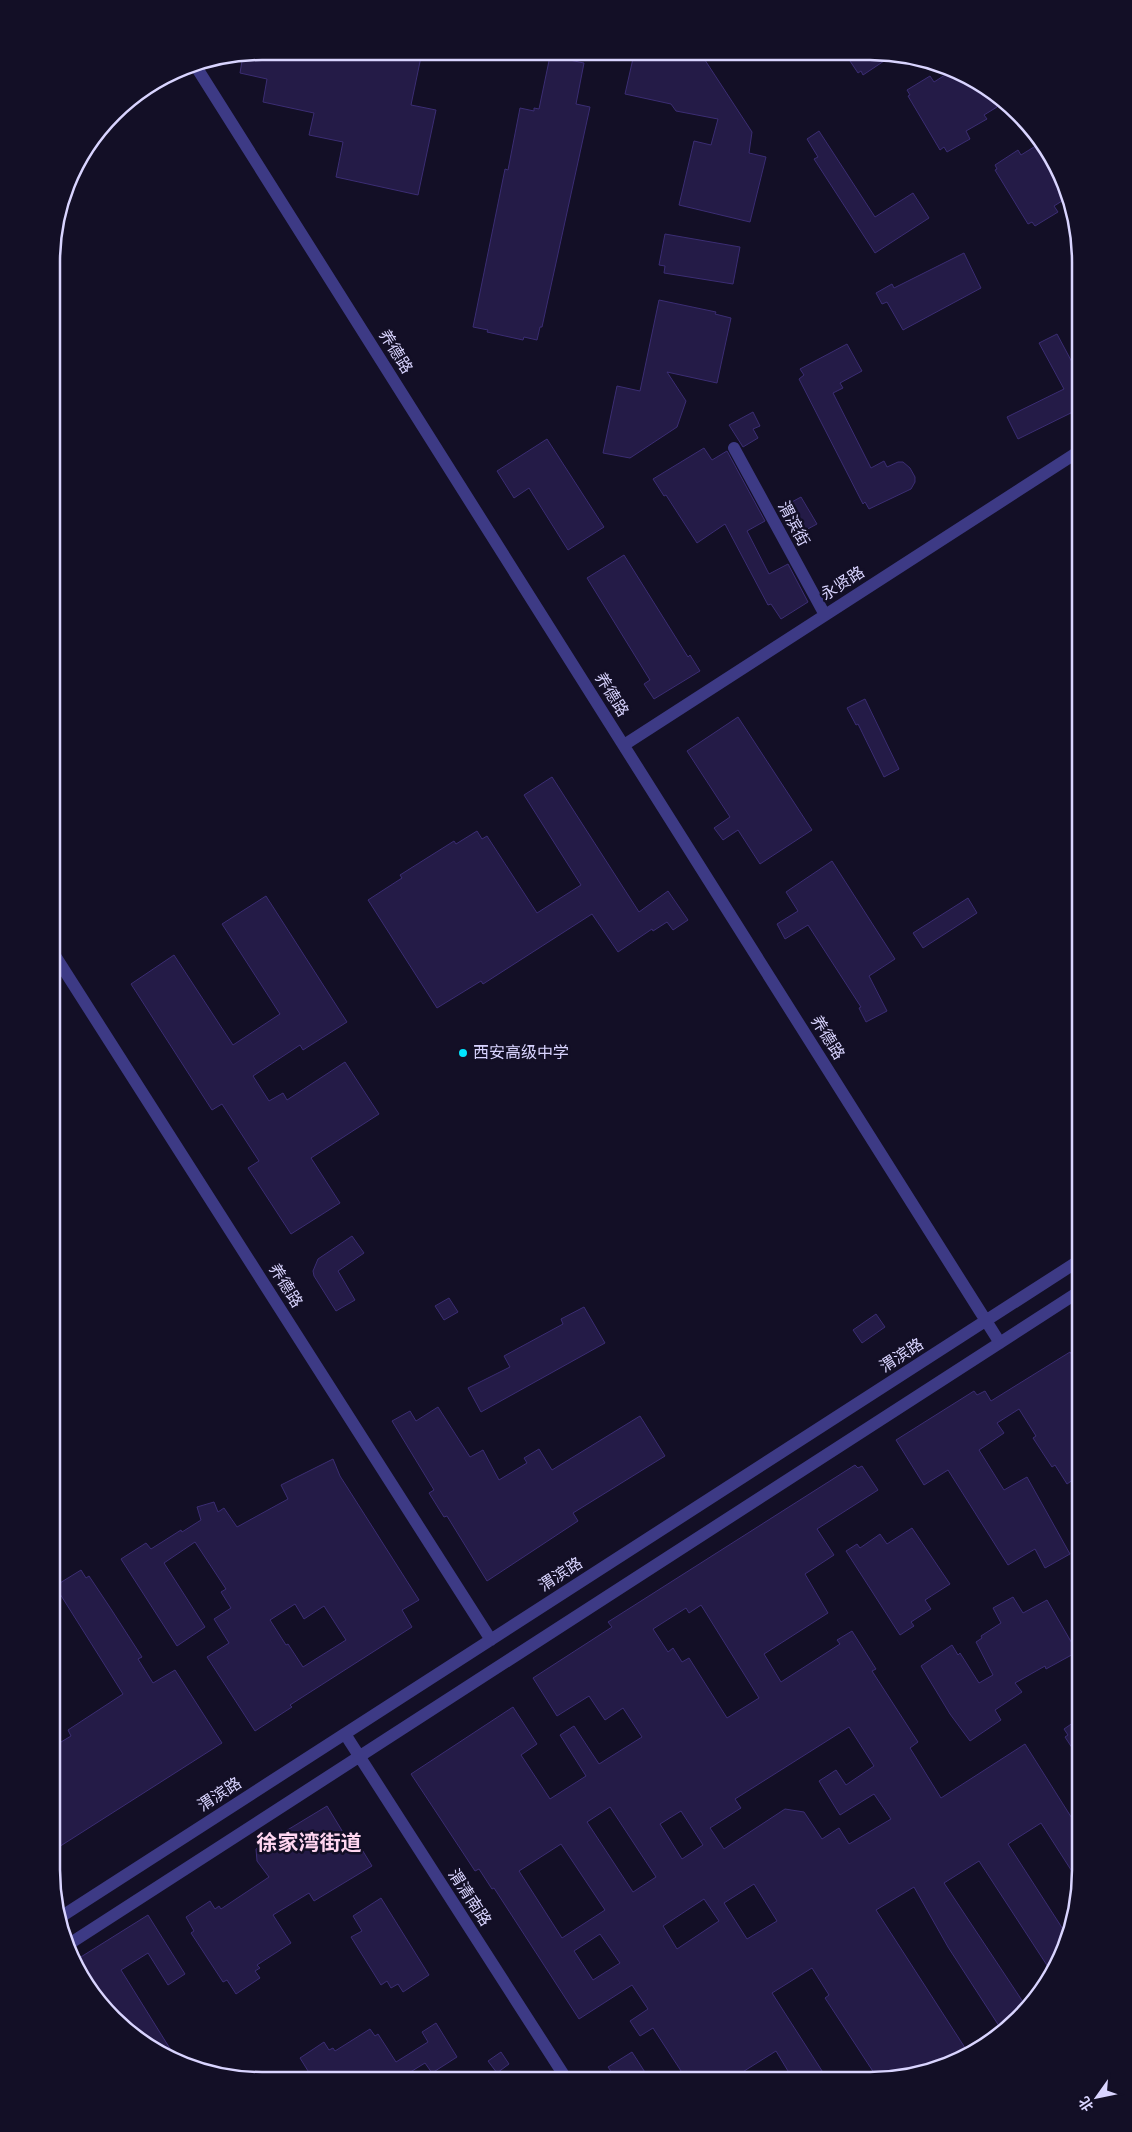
<svg xmlns="http://www.w3.org/2000/svg" width="1132" height="2132" viewBox="0 0 1132 2132" font-family="'Sofia Sans Condensed','Noto Sans SC',sans-serif">
<rect width="100%" height="100%" fill="#130f26"/>
<!-- building -->
<path fill="#241b47" stroke="#3b2d73" fill-rule="evenodd" d="M259 52H422L411 105 436 110 418 195 336 177 343 142 309 135 314 113 263 102 267 79 240 73 243 55Z
M634 54H701L752 132 749 153 766 157 750 222 679 205 694 141 711 145 718 119 676 111 671 104 625 94Z
M846 55H893L863 75 861 71 858 73Z
M550 56 584 63 576 104 590 107 542 327H540L537 340 524 337 523 340 487 332 488 330 473 327 505 169 508 170 520 108 534 111V108L539 109Z
M953 70 963 73 988 89 997 107 984 115 987 119 966 131 970 139 947 152 944 147 940 150 908 96 910 95 907 90 930 76 934 82Z
M819 131 875 217 913 193 929 218 875 253 814 159 818 157 807 139Z
M1042 142 1070 196 1054 206 1058 212 1035 226 1032 222 1028 224 995 170 997 169 995 165 1018 150 1021 155Z
M665 234 740 247 733 284 664 273 665 266 659 265Z
M964 253 981 288 903 330 887 302 882 304 876 293 892 284 894 288Z
M659 300 716 312 715 314 731 318 717 383 667 372 686 401 677 427 630 458 603 453 617 386 640 391Z
M1057 334 1081 379V408L1018 439 1007 417 1064 389 1039 343Z
M847 344 862 371 840 383 843 388 833 393 871 468 884 461 887 467 898 462H903L910 468 915 477V482L911 489 869 509 865 502 863 504 799 379 804 375 800 369Z
M753 412 760 426 753 429 758 438 743 447 729 425Z
M547 439 604 527 568 550 529 488 514 498 497 471Z
M704 448 712 460 727 451 765 521 747 531 769 574 788 564 808 602 781 619 771 604 768 605 725 524 697 543 666 495 664 496 653 479Z
M801 497 817 524 804 531 788 504Z
M624 555 688 657 690 655 700 671 654 699 644 684 650 680 587 578Z
M865 699 899 769 884 777 858 724 856 725 847 708Z
M738 717 812 830 760 864 738 830 723 840 714 828 730 817 687 751Z
M552 777 639 912 668 891 688 920 673 930 667 922 653 931 652 929 618 952 592 914 483 984 481 981 437 1008 368 900 402 878 400 875 454 841 456 844 477 831 482 839 487 836 537 913 581 885 524 795Z
M832 861 895 959 869 976 887 1011 866 1022 859 1008 861 1007 808 925 785 939 777 924 798 911 786 892Z
M266 896 347 1022 303 1050 300 1045 253 1076 269 1101 283 1093 287 1100 345 1062 379 1114 311 1158 340 1203 291 1234 248 1168 259 1161 222 1104 212 1110 131 984 174 955 233 1045 280 1014 222 924Z
M968 898 977 913 923 948 913 933Z
M352 1236 364 1253 338 1271 355 1300 336 1311 314 1276 313 1271 318 1259Z
M449 1298 458 1312 444 1320 435 1306Z
M584 1307 605 1343 481 1412 468 1388 510 1367 504 1356 563 1324 561 1319Z
M876 1314 885 1327 862 1343 853 1330Z
M1070 1352 1080 1368V1475L1067 1484 1055 1465 1052 1467 1033 1438 1036 1436 1019 1409 997 1423 1004 1433 979 1450 1004 1490 1027 1477 1070 1554 1045 1568 1035 1549 1008 1565 948 1470 924 1485 896 1440 974 1391 977 1395 985 1391 991 1401Z
M438 1407 470 1457 483 1450 499 1480 527 1463 524 1458 539 1449 552 1470 640 1416 665 1456 573 1513 578 1521 487 1581 447 1516 444 1517 429 1493 434 1490 392 1421 410 1411 416 1421Z
M333 1459 340 1476 419 1600 402 1610 412 1627 290 1705 292 1707 255 1731 207 1657 229 1643 214 1619 231 1608 221 1592 226 1589 195 1542 164 1563 205 1627 177 1646 121 1559 146 1543 151 1549 181 1530 182 1532 201 1520 197 1507 214 1502 218 1512 224 1508 237 1527 288 1499 281 1485ZM295 1604 304 1619 324 1606 346 1640 303 1667 288 1644 286 1645 270 1620Z
M855 1465 858 1468 862 1466 878 1490 817 1529 834 1555 805 1574 828 1613 764 1654 781 1682 840 1644 837 1640 852 1631 876 1669 872 1671 918 1742 910 1748 941 1798 1025 1744 1080 1831V1884L1041 1823 1008 1844 1068 1937 1065 1950 1052 1973 979 1861 944 1883 1027 2008 1004 2029 1003 2027 1001 2029 948 1947 914 1887 876 1910 969 2054 944 2066 941 2062 938 2064 936 2060 916 2073 878 2079 825 1998 829 1995 812 1968 772 1993 824 2074 822 2075 826 2081H794L776 2051 741 2073 745 2080H693L687 2071 683 2074 653 2028 640 2036 630 2021 648 2009 632 1985 579 2019 494 1888 492 1889 479 1869 475 1871 411 1774 513 1707 537 1744 521 1755 550 1799 586 1776 560 1735 574 1726 599 1764 642 1737 623 1708 605 1720 589 1696 557 1716 533 1678 612 1627 608 1622ZM701 1605 759 1698 727 1718 689 1658 682 1662 673 1648 668 1652 653 1629 686 1608 689 1613ZM849 1727 874 1766 846 1785 836 1770 819 1781 840 1815 874 1794 891 1819 849 1844 839 1828 822 1839 804 1812 785 1809 724 1849 710 1828 741 1808 735 1799ZM610 1807 656 1877 633 1892 587 1822ZM681 1811 703 1845 682 1859 660 1824ZM561 1844 605 1910 562 1938 519 1871ZM754 1884 777 1921 747 1939 724 1903ZM704 1899 719 1921 677 1949 663 1926ZM600 1934 620 1963 593 1980 574 1951Z
M912 1528 950 1584 925 1600 931 1609 911 1622 914 1626 900 1635 846 1551 857 1544 860 1548 880 1534 887 1544Z
M81 1570 86 1578 89 1576 111 1609 142 1657 138 1659 153 1683 175 1670 222 1743 51 1852V1748L71 1736 68 1730 123 1694 55 1586Z
M1013 1597 1023 1613 1047 1600 1077 1652 1046 1669 1045 1666 1015 1683 1022 1692 995 1710 1001 1720 970 1741 950 1714 921 1666 952 1645 958 1655 960 1653 979 1683 993 1675 976 1642 982 1638 981 1636 1001 1623 993 1608Z
M1080 1718V1760L1065 1737 1068 1735 1064 1729Z
M327 1806 355 1852 361 1848 372 1866 314 1901 309 1893 273 1915 291 1943 257 1965 260 1968 255 1971 260 1978 236 1994 227 1980 223 1982 191 1933 194 1931 186 1917 210 1901 215 1909 219 1906 221 1909 269 1877 257 1861 256 1849Z
M381 1898 429 1975 403 1992 398 1984 391 1988 387 1981 381 1985 351 1937 362 1931 353 1916Z
M148 1915 185 1974 168 1985 148 1953 121 1970 179 2063 123 2029 111 2014 76 1960Z
M436 2023 457 2057 432 2073 425 2063 399 2079H313L300 2058 324 2042 329 2050 333 2048 335 2051 370 2029 375 2036 378 2034 396 2062 428 2042 422 2032Z
M501 2052 509 2064 497 2073 488 2061Z
M632 2052 650 2080H617L608 2067Z"/>
<g fill="none" stroke-linecap="round" stroke-linejoin="round">
<!-- minor -->
<path stroke="#3d3a85" stroke-width="12" d="M195 65 1000 1343
M734 448 825 615
M624 745 1081 450
M52 951 491 1640
M345 1734 567 2080
M59 1918 1080 1260
M66 1946 1080 1291"/>
</g>
<!-- markers -->
<circle fill="#00e5ff" stroke="#130f26" stroke-width="2" cx="463" cy="1053" r="5"/>
<g text-anchor="middle" dominant-baseline="central" stroke-width="5" stroke-linejoin="round" paint-order="stroke">
<!-- street labels -->
<g font-size="16" fill="#d9d4ff" stroke="#130f26">
<text transform="translate(395 352) rotate(58)">养德路</text>
<text transform="translate(793 524) rotate(62)">渭滨街</text>
<text transform="translate(843 584) rotate(-33)">永贤路</text>
<text transform="translate(611 695) rotate(58)">养德路</text>
<text transform="translate(827 1038) rotate(58)">养德路</text>
<text transform="translate(285 1286) rotate(58)">养德路</text>
<text transform="translate(902 1356) rotate(-33)">渭滨路</text>
<text transform="translate(561 1575) rotate(-33)">渭滨路</text>
<text transform="translate(220 1795) rotate(-33)">渭滨路</text>
<text transform="translate(469 1898) rotate(57)">渭清南路</text>
</g>
<!-- poi labels -->
<g font-size="16" fill="#d9d4ff" stroke="#130f26" text-anchor="start">
<text x="473" y="1053">西安高级中学</text>
</g>
<!-- district labels -->
<g font-size="21" font-weight="bold" fill="#ffd6f0" stroke="#130f26">
<text x="309" y="1843">徐家湾街道</text>
</g>
</g>
<!-- crop -->
<path d="M0 0H1132V2132H0ZM262 60H870A202 202 0 0 1 1072 262V1870A202 202 0 0 1 870 2072H262A202 202 0 0 1 60 1870V262A202 202 0 0 1 262 60Z" fill="#130f26" fill-rule="evenodd"/>
<path fill="none" stroke="#d9d4ff" stroke-width="2.5" d="M262 60H870A202 202 0 0 1 1072 262V1870A202 202 0 0 1 870 2072H262A202 202 0 0 1 60 1870V262A202 202 0 0 1 262 60Z"/>
<!-- north arrow -->
<g transform="translate(1097 2097) rotate(237)" stroke="#130f26" stroke-width="4" paint-order="stroke">
<path d="M0-4L9 19L0 12L-9 19Z" fill="#d9d4ff"/>
<text y="-8" font-size="14" font-weight="bold" text-anchor="middle" fill="#d9d4ff">北</text>
</g>
</svg>
